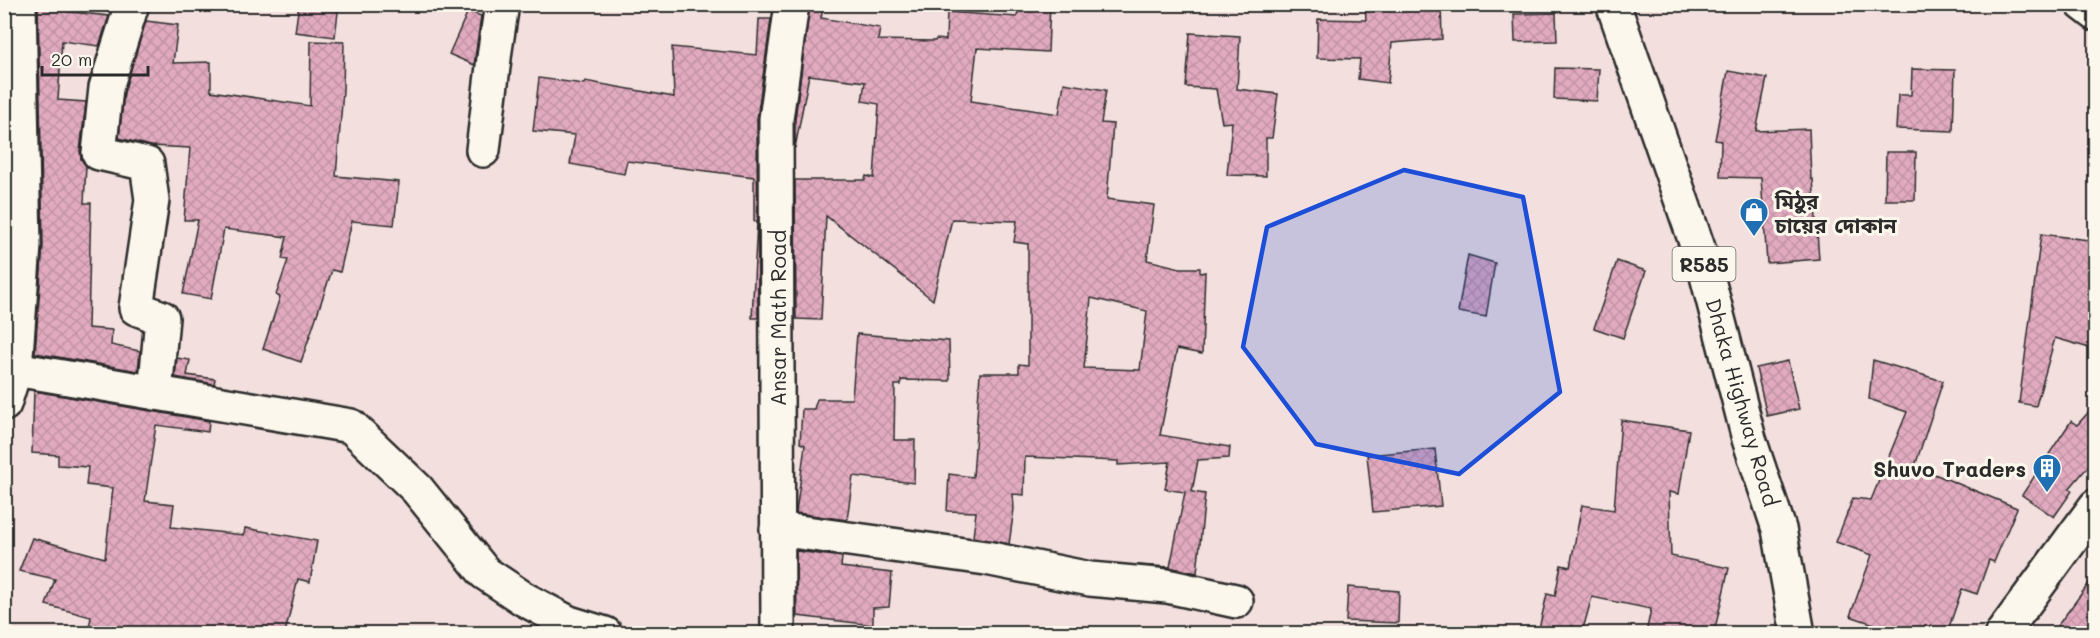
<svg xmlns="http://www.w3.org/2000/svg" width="2100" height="638" viewBox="0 0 2100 638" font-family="Mali,'Noto Sans Bengali',sans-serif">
<defs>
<pattern id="building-cross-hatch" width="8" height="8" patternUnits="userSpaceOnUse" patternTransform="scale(1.5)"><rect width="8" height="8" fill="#e1aabf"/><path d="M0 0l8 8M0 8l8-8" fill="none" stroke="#c192a4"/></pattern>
</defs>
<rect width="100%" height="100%" fill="#f3e0de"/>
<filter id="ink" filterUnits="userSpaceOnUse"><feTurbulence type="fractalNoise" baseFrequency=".0167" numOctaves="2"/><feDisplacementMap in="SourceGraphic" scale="12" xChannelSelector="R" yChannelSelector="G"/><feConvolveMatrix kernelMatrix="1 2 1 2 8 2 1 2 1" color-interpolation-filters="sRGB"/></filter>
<g filter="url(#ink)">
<!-- building -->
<path fill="url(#building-cross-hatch)" stroke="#2b2b2b" stroke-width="1.5" fill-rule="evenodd" d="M38 4H64L63 11 109 16 99 46 62 41 58 100 86 102 80 151 81 159 86 166 84 203H91L88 328 112 330 111 345 140 351 138 371 35 353 43 245Z
M299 4H339L335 37 295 32Z
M810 4H824L821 18 880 28 878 40 935 41 936 39 946 40 947 12 1017 17 1019 4H1050L1048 52 977 48 971 101 1059 114 1064 83 1106 90 1101 123 1113 124 1107 199 1154 205 1147 260 1180 268H1200V273L1205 272 1202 354 1177 349 1160 435 1230 447 1229 458 1198 460 1192 492 1205 494 1197 573 1169 567 1138 565 1170 567 1185 492 1165 489 1170 462 1118 465V461L1025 457 1024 495 1013 494 1014 509 1009 544 973 537 976 512 947 511 949 474 973 477 980 373H1019V364L1028 365V244L1014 242 1017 221 952 219 933 300 826 216 821 320 796 319 795 180H865L866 176 874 178 879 104 862 101 865 82 809 75 795 148V120ZM1091 298 1147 311 1140 370 1084 368Z
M1365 4H1441L1442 39 1392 43 1388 83 1358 79 1360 59 1317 58 1318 19 1366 20Z
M468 11 481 16 474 65 449 54Z
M1556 13 1557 41 1515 42 1514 14Z
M759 19H771L757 119 758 318H752L757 221H754V177L627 161 624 174 570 164 575 135 533 131 539 78 584 84 585 81 674 97 672 47 757 55Z
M146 21 178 25 173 63 211 62V91L310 106 311 41 344 42 343 91 336 176 399 182 394 225 352 221 340 272 332 270 301 362 263 349 280 297 276 295 288 260 282 259 287 237 224 229 211 299 183 294 198 220H184L190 148 151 146 119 138 124 92Z
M1190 33 1240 36 1237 89 1278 94 1272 138H1266V176L1227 175 1232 122 1222 123 1216 89 1186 87Z
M1555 68 1599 69 1597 101 1554 99Z
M1912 69 1955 70 1953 131 1896 129 1898 95H1911Z
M1728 71 1767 78 1756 131 1809 129 1811 179H1813L1819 259 1767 263 1761 178 1720 177 1721 141 1715 140Z
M1886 152H1916L1915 200H1885Z
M2041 234 2096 241V350L2055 338 2036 406 2019 403Z
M1468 255 1495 263 1486 317 1458 312Z
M1617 261 1646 271 1623 338 1594 328Z
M857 334 949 341 950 381 901 380V385H895L894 440H915L914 483 853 476 847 520 796 513 805 445 800 443 802 409H814L817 399H852Z
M177 358 190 360 187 375 215 379 214 384 175 377Z
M1873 360 1943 381 1915 466 2017 508 1994 562 1989 560 1977 594 1962 589 1947 633H1900L1850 616 1872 555 1836 542 1853 498 1871 500 1907 412 1869 399Z
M1788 361 1799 409 1767 416 1756 368Z
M34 391 209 421 208 432 156 425 145 501 174 504 171 527 244 535 245 528 317 541 310 582 298 579 285 633H98V630L89 628 91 617 46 605 55 579 19 571 32 538 105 558 113 488 86 485 88 467 58 465V455L32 453Z
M2096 404V457L2069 489 2072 491 2054 517 2022 495 2071 421 2077 425Z
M1621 420 1689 430 1679 494 1669 492 1671 556 1729 568 1714 633H1646L1651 609 1592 597 1583 629 1572 626 1570 633H1538L1547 594 1555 596 1561 565 1570 567 1582 505 1614 510Z
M1435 449 1441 506 1373 512 1367 455Z
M796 551 842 557 841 567 892 573 889 607 873 608V625L797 616Z
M2096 574V633H2052Z
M1348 587 1399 591 1398 623 1346 621Z"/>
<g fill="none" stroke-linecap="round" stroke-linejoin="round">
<!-- street casing -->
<g stroke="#2b2b2b" stroke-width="38">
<path id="street" d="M132 4 106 88 99 153 147 164 152 200 136 308 162 318 155 393
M2083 4 2096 14
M483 150 495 50 502 4
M15 369 351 426 417 489 485 573 524 599 569 623 605 634
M4 404 15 369 24 245 19 4
M777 529 986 558 1090 579 1167 586 1236 601
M778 634 776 119 792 4"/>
</g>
<!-- secondary casing -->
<g stroke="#2b2b2b" stroke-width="38">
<path id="secondary" d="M2002 634 2096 506"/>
</g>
<!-- primary casing -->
<g stroke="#2b2b2b" stroke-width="38">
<path id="primary" d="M1613 4 1705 268 1749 439 1779 529 1798 634"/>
</g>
<!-- street -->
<use href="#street" stroke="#fbf7ec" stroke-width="33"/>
<!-- secondary -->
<use href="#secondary" stroke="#fbf7ec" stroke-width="33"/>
<!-- primary -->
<use href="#primary" stroke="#fbf7ec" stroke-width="33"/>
</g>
</g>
<!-- marked area -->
<path fill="#1d4ed8" fill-opacity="0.2" stroke="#1d4ed8" stroke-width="4.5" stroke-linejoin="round" d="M1404 170 1523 197 1560 392 1459 474 1316 444 1243 347 1267 227Z"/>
<!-- icons -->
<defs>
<g id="shop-pin" transform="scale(1.5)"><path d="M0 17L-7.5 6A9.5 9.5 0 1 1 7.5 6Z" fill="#1f6fb2" stroke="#fbf7ec"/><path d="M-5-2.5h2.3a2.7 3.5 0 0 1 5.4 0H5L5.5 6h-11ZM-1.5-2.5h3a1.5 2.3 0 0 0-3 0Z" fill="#fff"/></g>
<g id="building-pin" transform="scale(1.5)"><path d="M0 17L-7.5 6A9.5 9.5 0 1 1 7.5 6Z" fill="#1f6fb2" stroke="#fbf7ec"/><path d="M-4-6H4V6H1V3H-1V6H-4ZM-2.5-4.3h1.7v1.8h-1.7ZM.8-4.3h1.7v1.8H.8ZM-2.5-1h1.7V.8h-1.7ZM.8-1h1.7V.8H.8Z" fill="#fff"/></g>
</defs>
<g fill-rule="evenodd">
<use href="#shop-pin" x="1754" y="212"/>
<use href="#building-pin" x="2047" y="468"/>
</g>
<g text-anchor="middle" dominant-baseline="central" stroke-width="6" stroke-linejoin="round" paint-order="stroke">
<!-- shield labels -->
<rect fill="#fbf7ec" stroke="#696865" stroke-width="1.5" x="1672.5" y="247" width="63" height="34" rx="4.5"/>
<g font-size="20" font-weight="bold" fill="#2b2b2b">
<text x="1704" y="264">R585</text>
</g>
<!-- poi labels -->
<g font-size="21" font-weight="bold" fill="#2b2b2b" stroke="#fbf7ec" text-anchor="start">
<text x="1775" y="200">মিঠুর<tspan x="1775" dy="24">চায়ের দোকান</tspan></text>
<text x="2026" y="468" text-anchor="end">Shuvo Traders</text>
</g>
<!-- street labels -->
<g font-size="21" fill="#2b2b2b" stroke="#fbf7ec">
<text transform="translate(777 318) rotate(-90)">Ansar Math Road</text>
<text transform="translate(1743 402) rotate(74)">Dhaka Highway Road</text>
</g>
</g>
<!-- margin -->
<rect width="2100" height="638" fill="none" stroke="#fbf7ec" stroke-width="24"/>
<rect x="12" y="12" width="2076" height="614" fill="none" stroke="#2b2b2b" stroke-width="2" filter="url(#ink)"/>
<!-- scale -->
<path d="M42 66v9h106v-9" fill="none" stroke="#2b2b2b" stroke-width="3"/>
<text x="51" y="66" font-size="18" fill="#2b2b2b" stroke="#fbf7ec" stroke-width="4.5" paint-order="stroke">20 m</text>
</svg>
